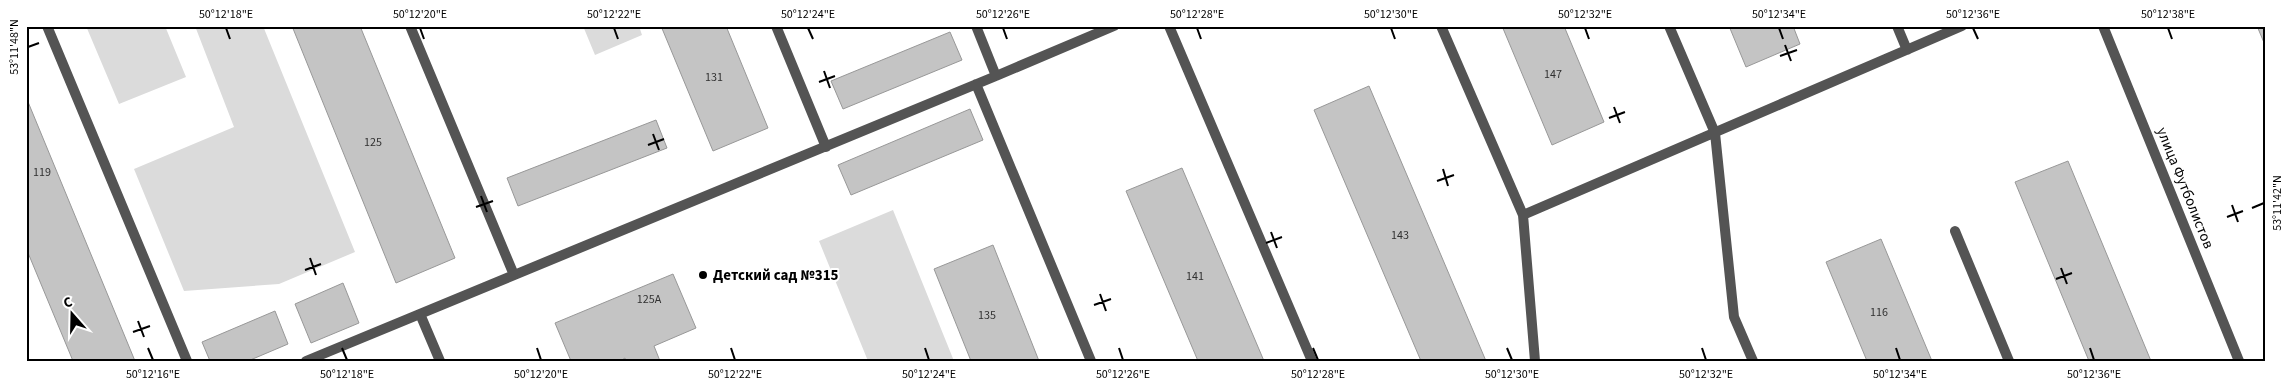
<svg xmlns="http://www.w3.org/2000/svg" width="2291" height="387" viewBox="0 0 2291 387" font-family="'Source Sans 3',sans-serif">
<rect width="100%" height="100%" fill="#fff"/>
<!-- green -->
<path fill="#dbdbdb" d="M86 26H165L186 77 119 104Z
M195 26H263L355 252 279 284 184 291 134 169 234 127Z
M583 26H639L642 35 595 55Z
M893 210 954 361H868L819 241Z"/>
<!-- building -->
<path fill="#c4c4c4" stroke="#989898" d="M292 26H360L455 258 396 283Z
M661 26H726L768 128 713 151Z
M1502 26H1564L1604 122 1552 145Z
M1729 26H1793L1800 44 1746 67Z
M2257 26H2265V45Z
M950 32 962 60 843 109 831 81Z
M1369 86 1486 361H1421L1314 110Z
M26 97 135 361H73L26 248Z
M970 109 983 140 851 195 838 165Z
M656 120 667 148 518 206 507 178Z
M2068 161 2151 361H2089L2015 182Z
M1182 168 1264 361H1198L1126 191Z
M1881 239 1932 361H1867L1826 262Z
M993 245 1039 361H971L934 269Z
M673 274 696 328 654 346 660 361H626L625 358 620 361H571L555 323Z
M343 283 359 323 311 343 295 304Z
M275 311 288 344 248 361H210L202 342Z"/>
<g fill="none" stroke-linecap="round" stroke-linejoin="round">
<!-- service -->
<path stroke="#545454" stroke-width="10" d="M47 26 187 361
M410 26 514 275
M776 26 826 147
M1169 26 1312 361
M1441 26 1523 215 1962 26
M1669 26 1715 133 1734 317 1753 361
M1897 26 1907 50
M996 76 1114 26
M976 84 1091 361
M1523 215 1535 361
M1955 231 2009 361
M420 314 440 361
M306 361 996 76 976 26"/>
<!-- minor -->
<path stroke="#545454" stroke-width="10" d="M2103 26 2239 361"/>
</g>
<!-- ticks -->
<path fill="none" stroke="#000" stroke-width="2" d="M226 28 230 39M420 28 424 39M614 28 618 39M808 28 813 39M1003 28 1007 39M1197 28 1201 39M1391 28 1395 39M1585 28 1589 39M1779 28 1783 39M1973 28 1978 39M2168 28 2172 39M1785 45 1791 61M28 47 39 43M1780 56 1797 50M824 71 830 88M819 82 835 76M1614 107 1620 123M1609 118 1625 112M653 134 659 150M648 145 664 139M1443 169 1448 186M1437 181 1454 175M481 196 487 212M2232 205 2238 222M476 207 493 201M2252 208 2264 203M2227 217 2243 211M1271 232 1277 248M1266 243 1282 237M310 258 316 275M2061 268 2067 284M305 270 321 264M2056 279 2072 273M1100 294 1106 311M1094 305 1111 299M138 321 144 337M133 332 150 326M148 348 153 360M342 348 347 360M537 348 541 360M731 348 735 360M925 348 929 360M1119 348 1123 360M1313 348 1318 360M1507 348 1512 360M1702 348 1706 360M1896 348 1900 360M2090 348 2094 360"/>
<!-- markers -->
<circle fill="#000" stroke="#fff" stroke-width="2" cx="703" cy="275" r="5"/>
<g text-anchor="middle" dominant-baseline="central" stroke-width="4" stroke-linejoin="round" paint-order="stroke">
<!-- number labels -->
<g font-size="12" fill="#313131">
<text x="1553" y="74">147</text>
<text x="714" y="77">131</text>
<text x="373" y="142">125</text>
<text x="42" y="172">119</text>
<text x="1400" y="235">143</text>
<text x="1195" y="276">141</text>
<text x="649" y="299">125А</text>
<text x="1879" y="312">116</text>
<text x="987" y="315">135</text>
</g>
<!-- street labels -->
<g font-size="15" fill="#000" stroke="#fff">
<text transform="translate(2185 188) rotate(68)">улица Футболистов</text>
</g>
<!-- poi labels -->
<g font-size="15" font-weight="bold" fill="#000" stroke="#fff" text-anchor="start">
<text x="713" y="275">Детский сад №315</text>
</g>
</g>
<!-- border -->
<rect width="2291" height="387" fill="none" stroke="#ffffff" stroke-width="55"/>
<!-- north arrow -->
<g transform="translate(72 314) rotate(340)" stroke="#ffffff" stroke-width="4" paint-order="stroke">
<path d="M0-4L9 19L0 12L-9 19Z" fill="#000000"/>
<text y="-8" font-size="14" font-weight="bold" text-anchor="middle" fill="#000000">С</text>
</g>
<rect x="28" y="28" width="2236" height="332" fill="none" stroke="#000" stroke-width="2"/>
<g font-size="12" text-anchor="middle" fill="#000">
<text x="226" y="18">50°12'18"E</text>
<text x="420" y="18">50°12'20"E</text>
<text x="614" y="18">50°12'22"E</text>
<text x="808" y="18">50°12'24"E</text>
<text x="1003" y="18">50°12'26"E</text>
<text x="1197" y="18">50°12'28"E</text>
<text x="1391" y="18">50°12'30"E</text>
<text x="1585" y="18">50°12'32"E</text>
<text x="1779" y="18">50°12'34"E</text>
<text x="1973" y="18">50°12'36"E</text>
<text x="2168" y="18">50°12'38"E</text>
<text transform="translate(14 47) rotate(-90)" y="4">53°11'48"N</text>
<text transform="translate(2277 203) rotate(-90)" y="4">53°11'42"N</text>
<text x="153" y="378">50°12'16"E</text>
<text x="347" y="378">50°12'18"E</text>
<text x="541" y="378">50°12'20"E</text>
<text x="735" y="378">50°12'22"E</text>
<text x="929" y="378">50°12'24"E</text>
<text x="1123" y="378">50°12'26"E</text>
<text x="1318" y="378">50°12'28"E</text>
<text x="1512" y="378">50°12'30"E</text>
<text x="1706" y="378">50°12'32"E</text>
<text x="1900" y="378">50°12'34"E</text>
<text x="2094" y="378">50°12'36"E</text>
</g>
</svg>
